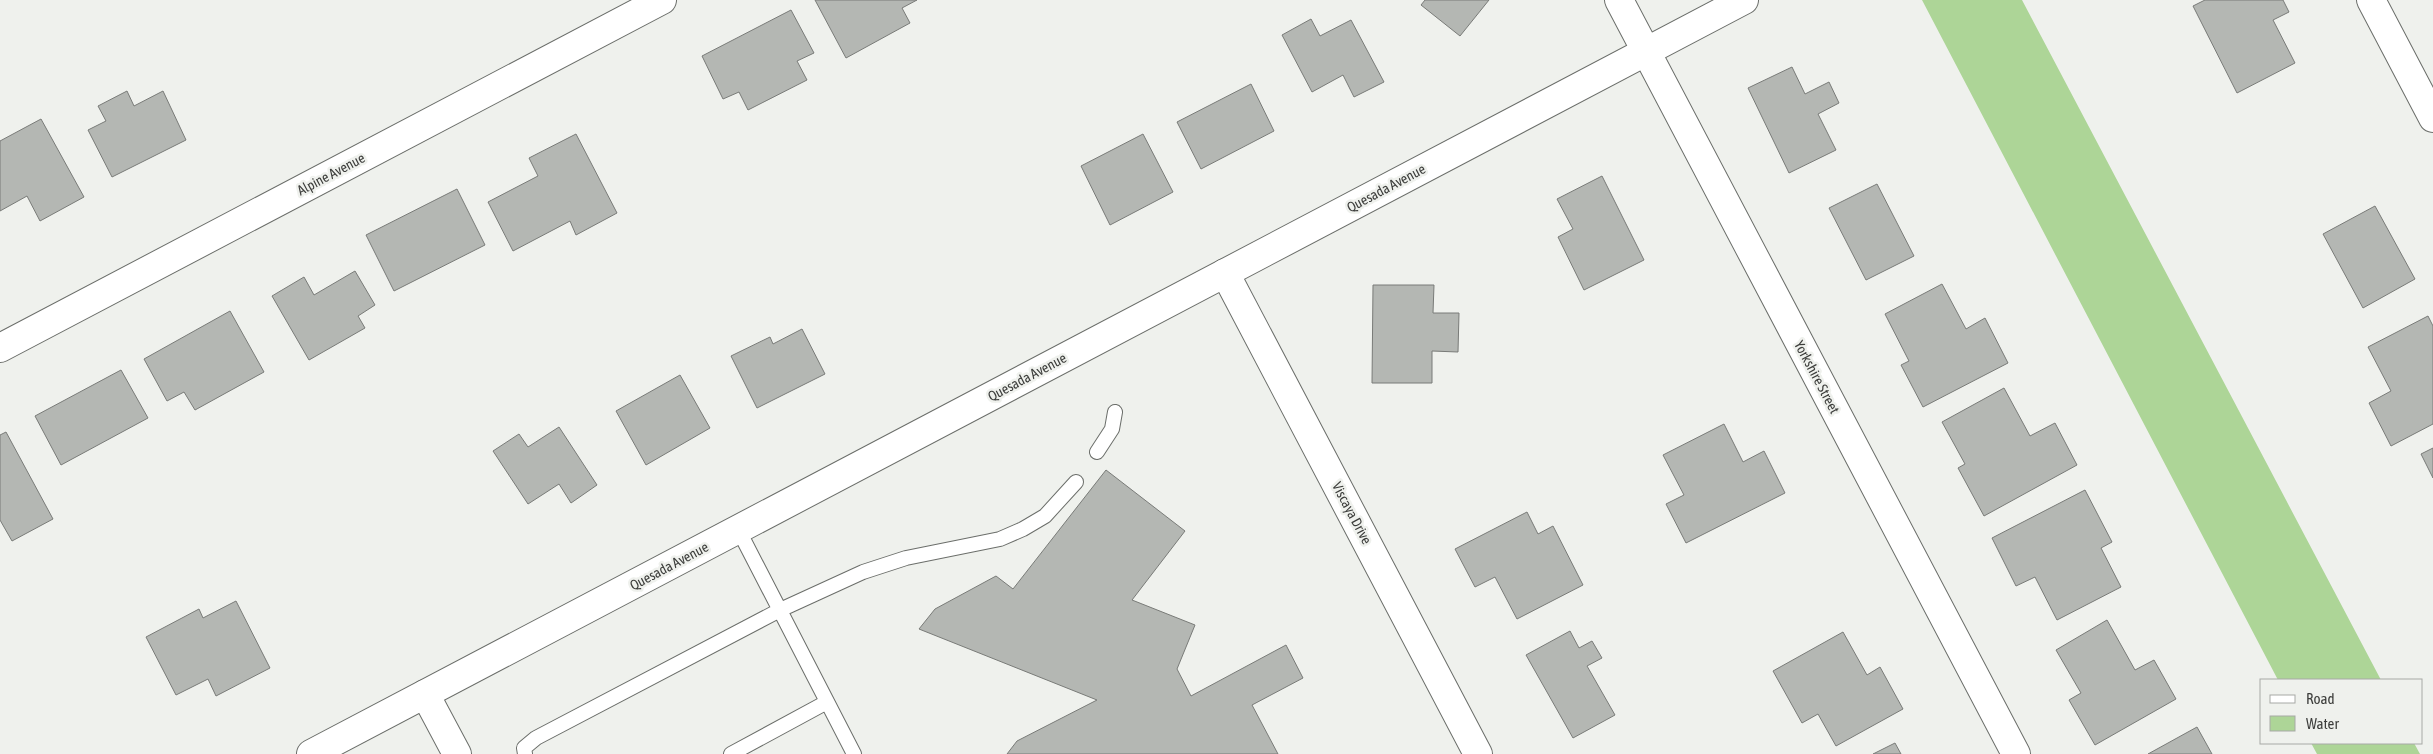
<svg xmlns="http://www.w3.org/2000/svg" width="2433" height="754" viewBox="0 0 2433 754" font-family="'Asap Condensed',sans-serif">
<rect width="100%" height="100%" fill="#eff1ed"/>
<!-- water -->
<path fill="#add597" d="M1922 0H2022L2381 680H2278Z
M2311 743H2414L2420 754H2317Z"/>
<!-- building -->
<path fill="#b4b7b3" stroke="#797b78" d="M815 0H917L902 8 910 23 846 58Z
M1425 0H1489L1460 36 1421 5Z
M2205 0H2283L2289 12 2273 20 2295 63 2237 93 2193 6Z
M791 10 814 53 797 61 807 80 748 110 739 92 723 99 702 56Z
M1311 19 1320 36 1351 20 1384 82 1354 97 1343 75 1312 92 1282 35Z
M1792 67 1805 94 1829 82 1839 103 1818 114 1836 150 1789 173 1748 88Z
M1251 84 1274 131 1201 169 1177 122Z
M127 91 134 106 163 91 186 140 112 177 88 130 106 121 98 106Z
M41 119 84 197 40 221 27 196 0 211V141Z
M576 134 617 213 576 235 570 221 513 251 488 202 538 176 529 158Z
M1143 134 1173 192 1110 225 1081 166Z
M1602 176 1644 260 1584 290 1558 237 1573 229 1557 199Z
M1877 184 1914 256 1866 280 1829 208Z
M457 189 485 245 394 291 366 235Z
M2375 206 2415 279 2363 308 2323 234Z
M355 271 375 305 358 316 365 328 309 360 272 296 304 277 314 295Z
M1942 284 1966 329 1985 318 2008 363 1923 407 1901 365 1909 361 1885 314Z
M1373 285H1434L1433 313H1459L1458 352 1432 351V383H1372Z
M230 311 264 372 195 410 184 392 167 401 144 359Z
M2428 316 2433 326V424L2391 446 2369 403 2391 391 2368 347Z
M802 329 825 374 757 408 731 356 770 337 773 344Z
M121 370 148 418 61 465 35 416Z
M680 375 710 428 646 465 616 411Z
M2004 388 2030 436 2055 423 2077 465 1984 516 1958 468 1965 464 1942 422Z
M1724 424 1743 462 1764 451 1785 493 1686 543 1666 504 1684 495 1663 455Z
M559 427 597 485 571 503 559 484 528 504 493 451 519 434 528 447Z
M6 432 53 519 12 541 0 520V435Z
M2433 448V478L2421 454Z
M1106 470 1185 531 1132 600 1195 625 1177 669 1191 696 1286 645 1303 678 1252 705 1278 754H1007L1017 741 1097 700 919 629 935 609 996 576 1013 589Z
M2085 490 2112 542 2101 548 2121 587 2057 620 2035 577 2016 586 1992 538Z
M1527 512 1538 534 1553 526 1583 585 1517 619 1495 577 1475 587 1455 549Z
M236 601 270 668 216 696 208 679 176 695 146 637 199 609 203 618Z
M2107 620 2135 670 2154 660 2176 699 2095 745 2069 700 2081 693 2056 650Z
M1570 631 1579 648 1592 641 1602 658 1587 666 1615 715 1573 738 1526 655Z
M1843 632 1867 675 1880 667 1903 709 1836 746 1818 714 1802 723 1773 671Z
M2197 727 2212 754H2148Z
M1895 743 1901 754H1873Z"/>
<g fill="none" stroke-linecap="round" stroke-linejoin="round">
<!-- service casing -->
<g stroke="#6b6e6a" stroke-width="16">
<path id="service" d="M1097 452 1112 429 1115 412
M738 529 854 754
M525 754 524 748 536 738 780 610 863 572 906 558 1000 539 1023 529 1045 516 1076 482
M731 754 827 702"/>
</g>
<!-- minor casing -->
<g stroke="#6b6e6a" stroke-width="30">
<path id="minor" d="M1619 0 2016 754
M2371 0 2433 118
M1225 273 1478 754
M0 348 662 0
M425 694 457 754"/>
</g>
<!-- tertiary casing -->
<g stroke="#6b6e6a" stroke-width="30">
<path id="tertiary" d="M311 754 1744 0"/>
</g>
<!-- service -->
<use href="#service" stroke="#fff" stroke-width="14"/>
<!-- minor -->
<use href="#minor" stroke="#fff" stroke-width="28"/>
<!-- tertiary -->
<use href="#tertiary" stroke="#fff" stroke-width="28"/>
</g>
<g text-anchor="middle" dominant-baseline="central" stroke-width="5" stroke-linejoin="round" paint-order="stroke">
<!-- street labels -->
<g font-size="14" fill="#3c3d3b" stroke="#eff1ed">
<text transform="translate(331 174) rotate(-28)">Alpine Avenue</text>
<text transform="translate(1386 188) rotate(-28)">Quesada Avenue</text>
<text transform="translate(1027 377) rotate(-28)">Quesada Avenue</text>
<text transform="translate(1817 377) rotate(62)">Yorkshire Street</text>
<text transform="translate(1352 513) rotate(62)">Viscaya Drive</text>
<text transform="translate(669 566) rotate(-28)">Quesada Avenue</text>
</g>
</g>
<!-- legend -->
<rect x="2260" y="679" width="162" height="65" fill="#eff1ed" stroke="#a7a9a6"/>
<rect x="2270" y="695" width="25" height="8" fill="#ffffff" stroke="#a7a9a6"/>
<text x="2306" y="704" font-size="15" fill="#3c3d3b">Road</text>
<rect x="2270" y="716" width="25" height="15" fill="#add597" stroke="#a7a9a6"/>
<text x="2306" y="729" font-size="15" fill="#3c3d3b">Water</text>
</svg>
